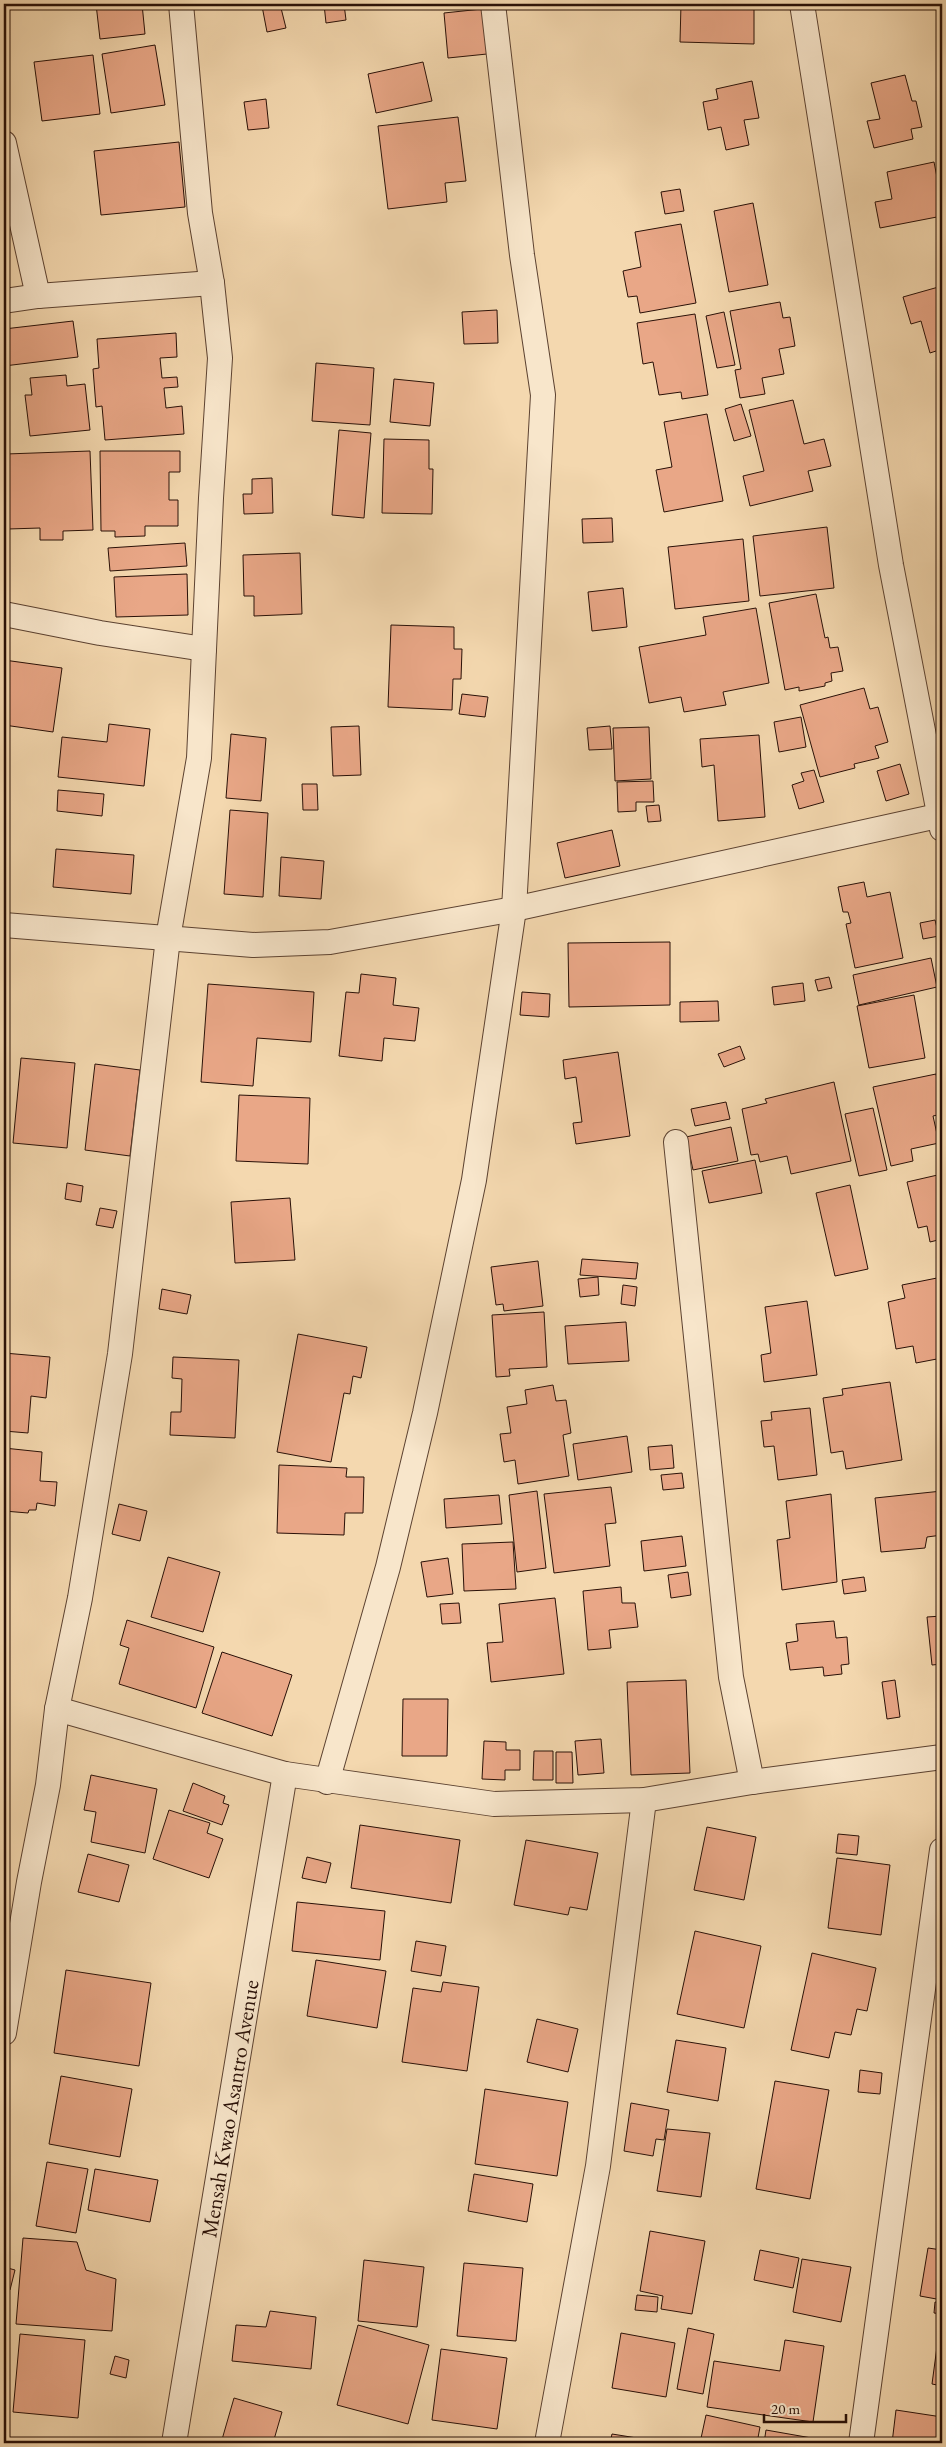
<svg xmlns="http://www.w3.org/2000/svg" width="946" height="2447" viewBox="0 0 946 2447" font-family="'EB Garamond',serif">
<rect width="100%" height="100%" fill="#f4d8af"/>
<filter id="stains"><feTurbulence type="fractalNoise" baseFrequency=".004" numOctaves="4"/><feColorMatrix values="0 0 0 0 .2 0 0 0 0 .09 0 0 0 0 .02 0 0 0 .5 -.17"/></filter>
<radialGradient id="worn" r=".72"><stop offset=".6" stop-color="#630" stop-opacity="0"/><stop offset="1" stop-color="#630" stop-opacity=".3"/></radialGradient>
<!-- building -->
<path fill="#e9a787" stroke="#291007" d="M96 4H142L145 34 100 39Z
M280 4 286 28 267 32 262 6Z
M324 4H344L346 20 326 23Z
M681 4H754V44L680 42Z
M482 9 487 54 448 58 444 13Z
M155 45 165 105 111 113 102 54Z
M93 55 100 114 42 121 34 62Z
M423 62 432 101 376 113 368 74Z
M905 75 912 101H916L922 127 911 129 913 139 874 148 867 121 880 119 871 83Z
M752 81 759 118 744 120 749 145 726 150 721 127 708 130 703 102 718 99 716 89Z
M266 99 269 128 248 130 244 102Z
M458 117 466 181 445 183 447 202 388 209 378 126Z
M179 142 185 207 101 215 94 151Z
M934 162 942 203V216L880 228 875 202 892 199 887 172Z
M680 189 684 211 665 214 661 192Z
M753 203 768 285 729 292 714 211Z
M681 224 696 303 640 313 637 296 628 297 623 271 641 267 635 232Z
M942 286V349L930 353 921 321 911 324 903 297Z
M780 302 783 318 790 317 795 346 779 349 784 374 762 378 765 394 740 398 735 370 741 369 730 311Z
M497 310 498 343 464 344 462 312Z
M724 312 735 365 717 368 706 316Z
M695 314 708 395 682 399 681 392 659 395 653 362 643 364 637 323Z
M73 321 78 357 4 366V329Z
M176 333 177 357 160 358 162 378 177 377 178 387 164 388 166 408 182 406 184 434 105 440 102 406 96 407 93 369 99 368 97 339Z
M316 363 374 368 370 425 312 421Z
M66 375 67 386 85 384 90 430 30 436 25 395H32L30 378Z
M394 379 434 383 430 426 390 422Z
M793 400 804 444 824 439 831 466 808 471 813 491 750 506 743 476 764 471 749 410Z
M741 404 751 436 734 441 725 409Z
M707 414 723 501 664 512 656 470 672 467 664 422Z
M339 430 371 433 364 518 332 515Z
M384 439 429 440V469H433L432 514 382 513Z
M90 451 93 530 63 531V540H40V528L8 529 6 454Z
M100 451H180V472H169V500H178V526H145V536L115 537V531H101Z
M272 478 273 513 244 514 243 494H252V479Z
M612 518 613 542 583 543 582 519Z
M827 527 834 588 760 596 753 536Z
M743 539 749 601 675 609 668 547Z
M185 543 187 566 110 571 108 548Z
M300 553 302 614 254 616V596H244L243 555Z
M187 574 188 615 116 617 114 577Z
M623 588 627 627 592 631 588 592Z
M816 594 825 638 828 637 830 648 838 647 843 671 831 673 832 681 825 683V686L799 691V687L785 690 769 603Z
M756 608 769 683 723 692 726 705 684 712 681 697 649 703 639 647 706 635 703 617Z
M391 625 454 627V649H462L461 679H453L452 710 388 707Z
M4 660 62 668 53 732 4 725Z
M864 688 870 709 878 707 888 742 875 746 879 758 854 764 855 768 820 777 800 705Z
M462 694 488 697 485 717 459 714Z
M801 717 806 747 779 752 774 722Z
M109 724 150 729 144 786 58 777 62 737 107 742Z
M359 726 361 775 333 776 331 727Z
M610 726 612 749 589 750 587 728Z
M649 727 651 779 615 781 613 728Z
M231 734 266 738 261 801 226 798Z
M759 735 765 817 718 821 714 765 702 767 700 739Z
M900 764 909 794 886 801 877 771Z
M814 770 824 802 799 809 792 785 804 781 801 773Z
M653 781 654 802H636V811L618 812 617 782Z
M302 784H317L318 810H303Z
M58 790 104 794 102 816 57 811Z
M659 805 661 821 648 822 646 806Z
M230 810 268 813 263 897 224 894Z
M612 830 620 866 565 878 557 843Z
M56 849 134 855 131 894 53 887Z
M281 857 324 861 321 899 279 896Z
M864 882 867 897 890 892 903 958 855 968 846 924 851 923 848 912H843L838 887Z
M935 920 939 936 923 939 920 923Z
M670 942V1005L569 1007 568 943Z
M931 958 937 987 859 1005 853 975Z
M361 974 396 978 393 1005 419 1008 415 1041 384 1038 382 1061 339 1056 346 992 359 993Z
M829 977 832 988 818 991 815 980Z
M803 983 805 1001 774 1005 772 987Z
M208 984 314 992 311 1042 257 1038 253 1086 201 1082Z
M522 992 550 994 549 1017 520 1015Z
M914 995 925 1058 869 1068 857 1006Z
M718 1001 719 1021 680 1022V1002Z
M740 1046 745 1059 724 1067 718 1054Z
M618 1052 630 1136 576 1144 573 1123 582 1122 576 1077 565 1079 563 1060Z
M21 1058 75 1063 67 1148 13 1143Z
M95 1064 140 1070 130 1156 85 1150Z
M936 1074 942 1101V1114L933 1116 939 1143 911 1149 913 1161 891 1166 873 1087Z
M834 1082 851 1161 791 1174 787 1156 760 1162 758 1154 751 1155 742 1109 767 1103 765 1099Z
M239 1095 310 1098 308 1164 236 1161Z
M4 1099 8 1100 4 1143Z
M726 1102 730 1119 695 1126 691 1109Z
M873 1108 887 1170 859 1176 845 1114Z
M731 1127 738 1161 693 1170 686 1137Z
M755 1160 762 1193 709 1203 702 1171Z
M942 1174V1239L930 1242 927 1226 918 1228 907 1182Z
M67 1183 83 1186 81 1202 65 1199Z
M850 1185 868 1269 835 1276 816 1193Z
M290 1198 295 1260 235 1263 231 1202Z
M100 1208 117 1211 113 1228 96 1225Z
M582 1259 638 1263 636 1279 580 1275Z
M538 1261 543 1306 504 1311 503 1304 496 1305 491 1267Z
M598 1277 599 1295 580 1297 578 1279Z
M942 1277V1358L916 1363 913 1346 896 1349 888 1302 905 1298 902 1285Z
M623 1285 637 1287 635 1306 621 1304Z
M162 1289 191 1295 187 1314 159 1309Z
M807 1301 817 1375 764 1382 761 1355 771 1353 765 1307Z
M544 1312 547 1367 509 1369 510 1376 496 1377 492 1315Z
M626 1322 629 1361 568 1364 565 1326Z
M298 1334 367 1347 361 1378 353 1376 350 1394 344 1393 331 1462 277 1452Z
M4 1353 50 1357 46 1398 31 1396 28 1433 4 1431Z
M173 1357 239 1360 235 1438 170 1435 171 1412H181L182 1379 172 1378Z
M890 1382 902 1460 846 1469 843 1451 831 1453 823 1398 843 1395 842 1389Z
M553 1385 556 1401 566 1400 571 1433 563 1435 569 1476 518 1484 515 1460 504 1462 500 1434 511 1433 507 1407 527 1404 525 1390Z
M810 1408 817 1475 778 1480 774 1446 764 1447 761 1421 772 1420 771 1412Z
M627 1436 632 1472 578 1480 573 1444Z
M672 1445 674 1468 650 1470 648 1447Z
M4 1448 42 1452 40 1481 57 1482 55 1506 37 1503 36 1510H29L28 1513 4 1511Z
M279 1465 347 1468 346 1477H364L363 1513H345L344 1535 277 1533Z
M682 1473 684 1488 663 1490 661 1475Z
M611 1487 616 1523 605 1524 610 1566 554 1573 544 1494Z
M537 1491 546 1568 517 1572 509 1495Z
M942 1491V1535L927 1537 925 1548 881 1552 875 1498Z
M831 1494 837 1582 782 1590 777 1540 790 1538 786 1501Z
M499 1495 502 1524 446 1528 444 1499Z
M119 1504 147 1511 140 1541 112 1534Z
M682 1536 686 1566 644 1571 641 1541Z
M513 1542 516 1589 464 1591 462 1544Z
M168 1557 220 1572 203 1632 151 1617Z
M448 1558 453 1594 427 1597 421 1562Z
M688 1572 691 1595 671 1598 668 1575Z
M864 1577 866 1591 844 1594 842 1580Z
M621 1587 622 1603H635L638 1627 609 1630 611 1648 588 1650 583 1591Z
M555 1598 564 1674 491 1682 487 1643 503 1642 499 1604Z
M459 1603 461 1623 442 1624 440 1604Z
M942 1616V1664L932 1665 927 1617Z
M127 1620 214 1647 196 1708 119 1684 129 1648 120 1645Z
M834 1621 836 1638 847 1637 849 1664 841 1665 842 1674 824 1676 823 1667 790 1670 786 1643 798 1641 796 1624Z
M222 1652 292 1675 272 1736 202 1713Z
M686 1680 690 1773 631 1775 627 1682Z
M895 1680 900 1717 887 1719 882 1682Z
M403 1699H448L447 1756H402Z
M601 1739 604 1773 578 1775 575 1741Z
M484 1741 506 1742V1750H520V1770H505V1780L482 1779Z
M534 1751H553V1780H533Z
M556 1752H572L573 1783H556Z
M91 1775 157 1789 145 1853 91 1842 96 1812 84 1810Z
M193 1783 225 1796 223 1803 229 1805 222 1825 183 1811Z
M169 1810 210 1823 207 1833 223 1839 209 1878 153 1859Z
M360 1825 460 1840 451 1903 351 1888Z
M707 1827 756 1837 744 1900 694 1890Z
M838 1834 859 1836 857 1855 836 1853Z
M526 1840 598 1853 587 1910 570 1907 568 1915 514 1905Z
M88 1854 129 1865 119 1902 78 1892Z
M307 1857 331 1863 326 1883 302 1878Z
M837 1858 890 1865 881 1935 828 1928Z
M297 1902 385 1911 380 1960 292 1951Z
M695 1931 761 1946 744 2028 677 2014Z
M416 1941 446 1946 441 1976 411 1971Z
M812 1953 876 1968 867 2011 857 2009 851 2035 835 2032 829 2058 791 2050Z
M316 1960 386 1971 377 2028 307 2016Z
M66 1970 151 1983 139 2066 54 2053Z
M443 1982 479 1987 467 2071 402 2062 413 1988 441 1992Z
M537 2019 578 2029 568 2072 527 2062Z
M676 2040 726 2048 718 2101 667 2092Z
M860 2070 882 2073 880 2094 858 2092Z
M61 2076 132 2089 120 2157 49 2144Z
M775 2081 829 2090 810 2199 756 2189Z
M485 2089 568 2102 557 2176 475 2164Z
M631 2103 669 2110 664 2140 656 2139 653 2156 624 2151Z
M667 2129 710 2133 701 2197 657 2191Z
M47 2162 88 2169 76 2233 36 2226Z
M95 2169 158 2180 150 2222 88 2210Z
M474 2174 533 2184 527 2222 468 2211Z
M650 2231 705 2241 692 2314 661 2309 663 2296 640 2291Z
M23 2238 77 2242 86 2270 116 2279 112 2331 16 2324Z
M928 2248 942 2250V2300L920 2296Z
M760 2250 799 2258 793 2288 754 2280Z
M802 2259 851 2267 841 2322 793 2312Z
M364 2260 424 2267 417 2327 358 2321Z
M464 2263 523 2268 516 2341 457 2336Z
M4 2267 15 2270 10 2290 4 2288Z
M637 2295 658 2297 657 2312 635 2310Z
M935 2302 942 2303V2314L934 2313Z
M270 2311 316 2317 311 2369 232 2361 236 2325 266 2327Z
M940 2324H942V2386L932 2384Z
M358 2325 429 2345 408 2424 337 2405Z
M688 2328 714 2334 703 2394 677 2389Z
M621 2333 675 2343 666 2397 612 2388Z
M20 2334 85 2340 78 2418 13 2412Z
M785 2340 824 2346 813 2422 707 2407 714 2361 780 2371Z
M441 2349 507 2358 497 2429 432 2420Z
M115 2356 129 2360 126 2378 110 2374Z
M234 2398 282 2412 273 2443H221Z
M896 2410 942 2417V2443H892Z
M706 2415 760 2427 757 2443H700Z
M766 2430 823 2440V2443H764Z
M612 2434 668 2443H610Z"/>
<g fill="none" stroke-linecap="round" stroke-linejoin="round">
<!-- minor casing -->
<g stroke="#5c4231" stroke-width="26">
<g id="minor">
<path d="M802 4 891 565 942 829"/>
<path d="M4 143 38 296"/>
<path d="M4 301 38 296 212 283"/>
<path d="M4 614 100 633 204 649"/>
<path d="M4 925 253 945 330 942 514 909 942 815"/>
<path d="M676 1142 731 1677 752 1782"/>
<path d="M57 1709 285 1774 494 1804 644 1800 752 1782 942 1757"/>
<path d="M327 1782 388 1567 425 1413 474 1180 514 909 543 395 522 255 493 4"/>
<path d="M4 2033 29 1882 48 1785 57 1709 80 1598 120 1354 168 938 199 758 211 498 220 358 212 283 200 213 181 4"/>
<path id="s1" d="M174 2443 285 1774"/>
<path d="M547 2443 598 2166 644 1800"/>
<path d="M861 2443 942 1850"/>
</g>
</g>
<!-- minor -->
<use href="#minor" stroke="#f8e6cb" stroke-width="24"/>
</g>
<g text-anchor="middle" dominant-baseline="central" stroke-width="5" stroke-linejoin="round" paint-order="stroke">
<!-- street labels -->
<g font-size="22" fill="#291007" stroke="#f8e6cb">
<text stroke="none"><textPath href="#s1" startOffset="339">Mensah Kwao Asantro Avenue</textPath></text>
</g>
</g>
<!-- margin -->
<rect width="946" height="2447" fill="none" stroke="#f4d8af" stroke-width="20"/>
<rect x="5" y="5" width="936" height="2437" fill="none" stroke="#291007" stroke-width="2.5"/>
<rect x="10" y="10" width="926" height="2427" fill="none" stroke="#291007"/>
<!-- scale -->
<path d="M764 2414v8h82v-8" fill="none" stroke="#291007" stroke-width="2.5"/>
<text x="771" y="2414" font-size="15" fill="#291007" stroke="#f8e6cb" stroke-width="4" paint-order="stroke">20 m</text>
<rect width="100%" height="100%" filter="url(#stains)"/>
<rect width="100%" height="100%" fill="url(#worn)"/>
</svg>
